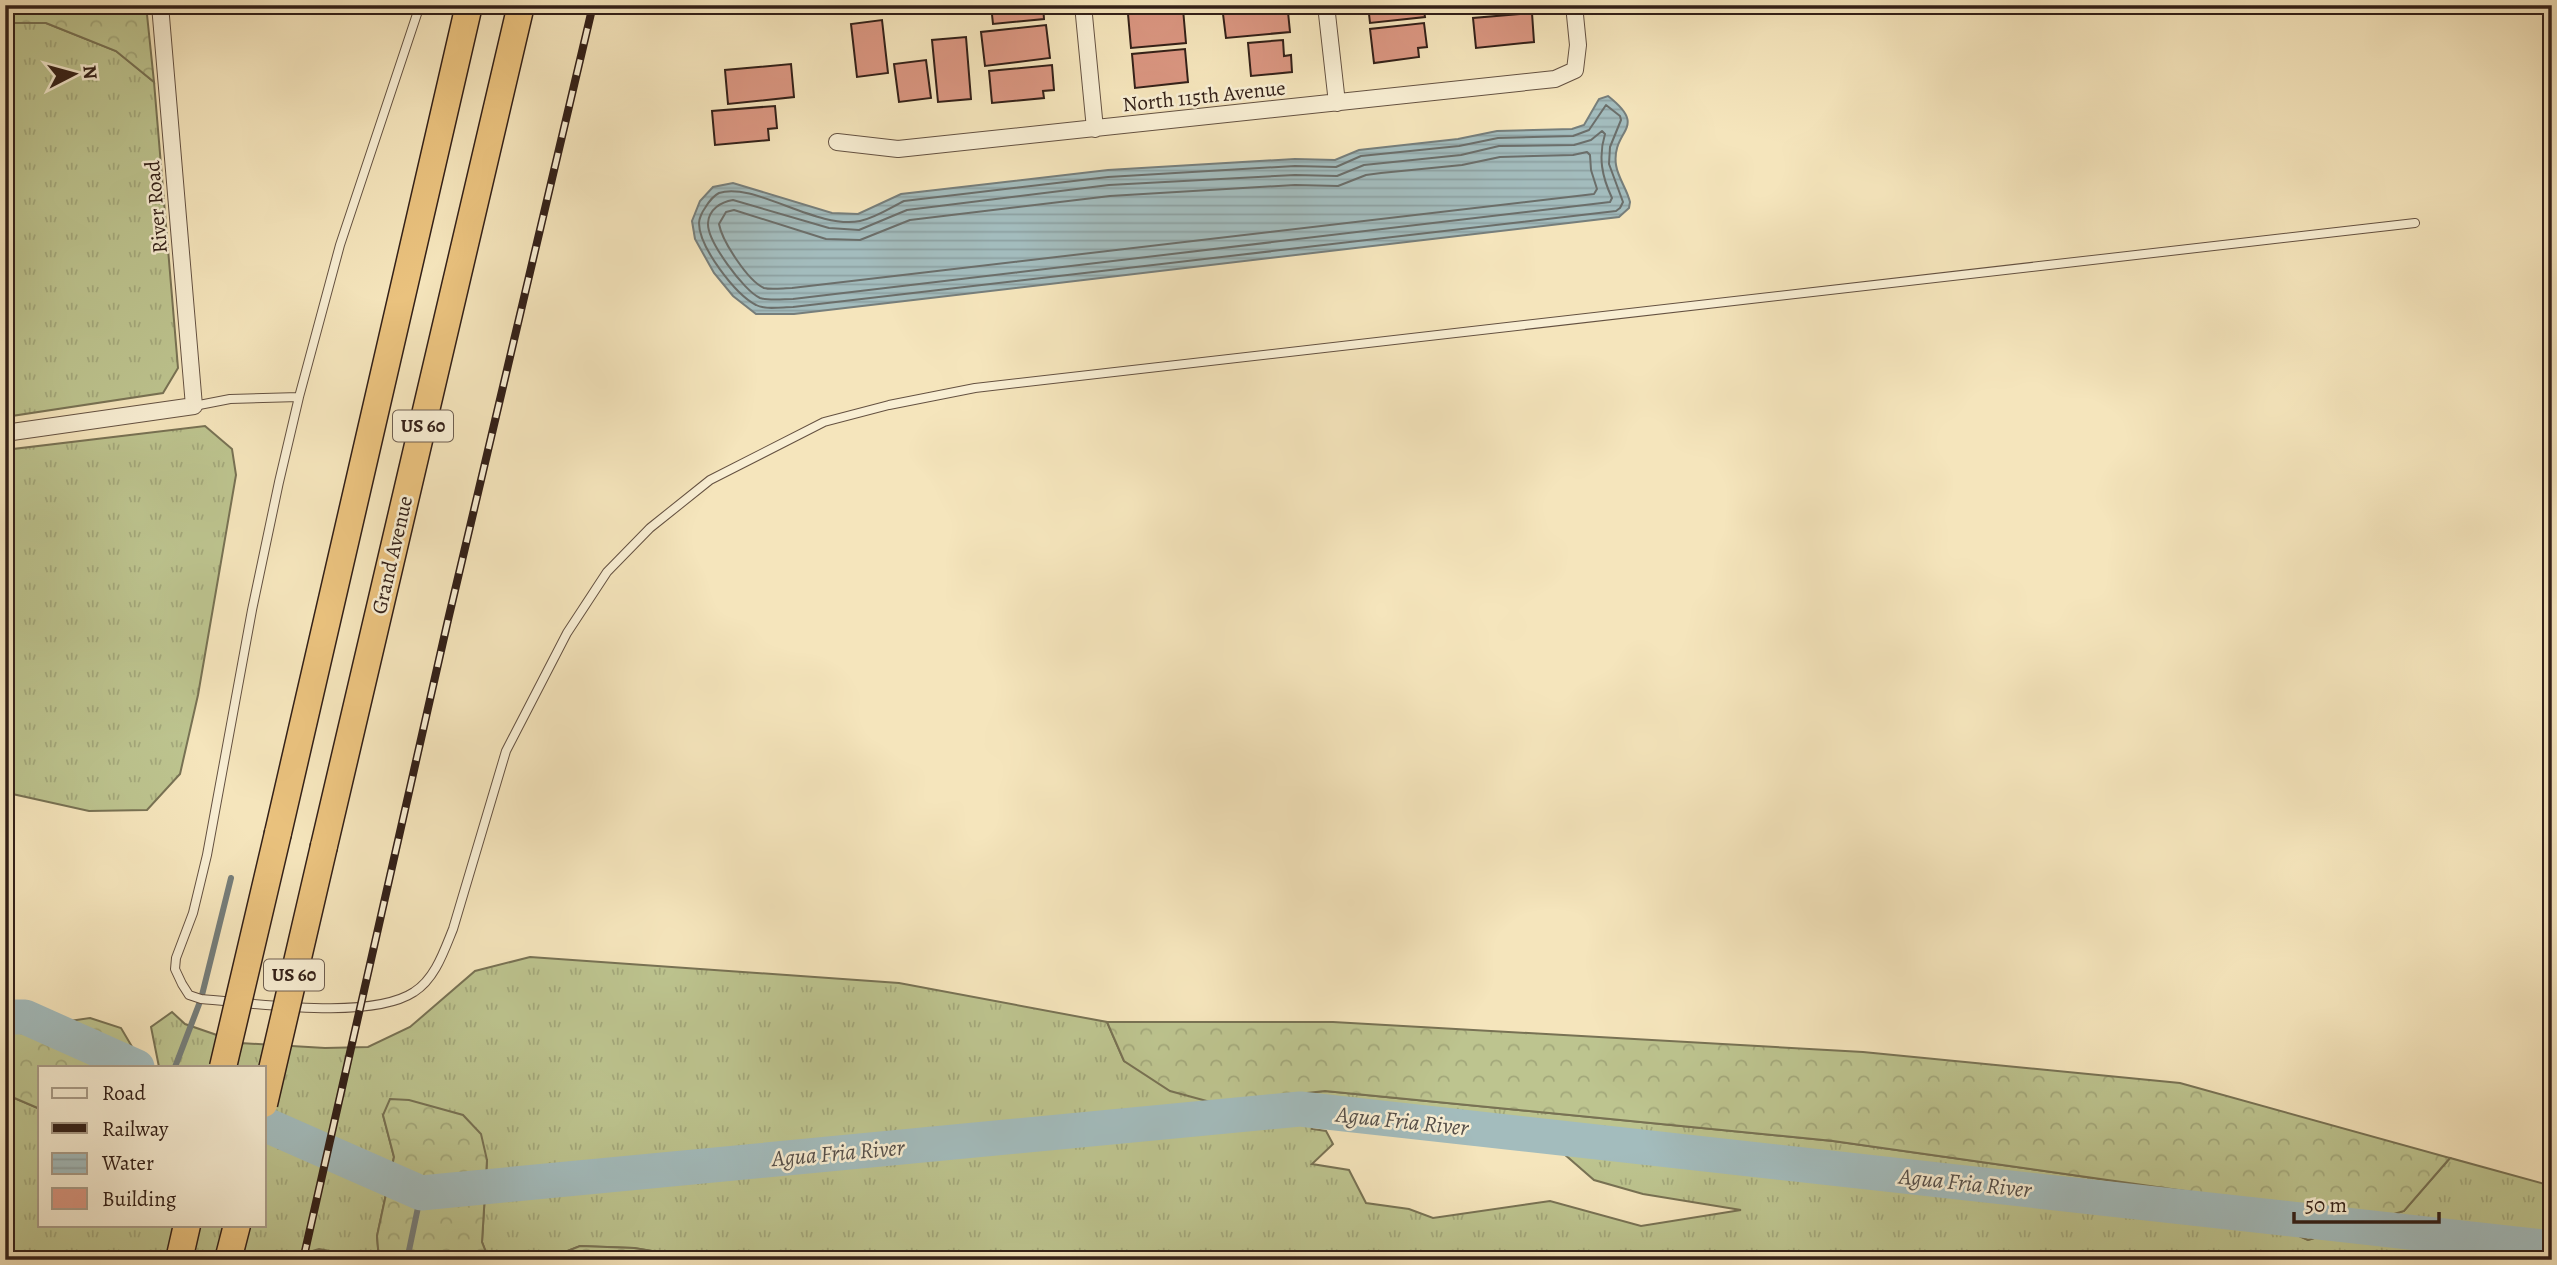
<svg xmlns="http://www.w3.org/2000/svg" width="2557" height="1265" viewBox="0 0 2557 1265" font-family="Alegreya,serif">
<defs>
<pattern id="grass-tufts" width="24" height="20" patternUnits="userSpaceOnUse" patternTransform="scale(1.75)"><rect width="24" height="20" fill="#bdc48f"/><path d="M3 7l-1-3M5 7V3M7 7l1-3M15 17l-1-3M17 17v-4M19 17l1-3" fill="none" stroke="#a3a87b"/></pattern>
<pattern id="forest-crowns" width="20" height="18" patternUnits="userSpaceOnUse" patternTransform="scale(1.75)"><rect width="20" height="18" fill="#bdc48f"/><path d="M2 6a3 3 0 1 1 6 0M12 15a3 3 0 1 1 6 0" fill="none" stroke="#a3a87b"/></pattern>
<pattern id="water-rules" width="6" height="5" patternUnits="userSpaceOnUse" patternTransform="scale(1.75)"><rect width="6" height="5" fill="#a3bcbd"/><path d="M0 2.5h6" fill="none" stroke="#8da1a2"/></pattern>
</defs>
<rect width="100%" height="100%" fill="#f5e5bc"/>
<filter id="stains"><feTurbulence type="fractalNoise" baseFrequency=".00286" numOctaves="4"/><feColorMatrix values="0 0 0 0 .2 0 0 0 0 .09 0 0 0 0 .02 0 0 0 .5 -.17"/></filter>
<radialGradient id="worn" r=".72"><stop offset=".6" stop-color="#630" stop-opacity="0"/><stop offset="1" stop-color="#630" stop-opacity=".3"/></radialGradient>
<!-- grass -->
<path fill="url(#grass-tufts)" stroke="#787254" stroke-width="2" fill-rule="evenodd" d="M5 23H46L116 51 154 82 178 368 163 393 5 417Z
M205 426 232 449 236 475 198 695 180 774 147 810 89 811 8 793 5 791V450Z
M530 957 899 983 1107 1022 1124 1061 1214 1103 1325 1091 1833 1141 2206 1194 2308 1240 2404 1211 2450 1158 2552 1186V1260H2477L2449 1256 2418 1260H706L634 1248 580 1246 560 1254V1260H489L482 1242 487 1160 383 1115 394 1157 377 1236 379 1260 319 1249 282 1260H5V1094L40 1109V1225H264V1067H159L151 1027 172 1012 185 1024 240 1043 325 1048 368 1047 410 1027 475 971ZM1315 1102 1452 1116 1525 1120 1594 1180 1643 1194 1741 1210 1641 1226 1550 1201 1433 1218 1409 1209 1366 1203 1349 1170 1312 1164 1333 1144 1326 1131 1312 1129Z"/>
<!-- forest -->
<path fill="url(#forest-crowns)" stroke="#787254" stroke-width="2" d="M5 5H146L154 82 116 51 46 23H5Z
M90 1018 121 1028 144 1067H40V1109L5 1094V1025H42Z
M1107 1022H1333L1863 1052 2180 1083 2450 1158 2404 1211 2308 1240 2206 1194 1833 1141 1325 1091 1214 1103 1170 1091 1124 1061Z
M390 1099 409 1100 463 1115 481 1134 487 1160 482 1242 489 1260H379L377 1236 394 1157 383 1115Z
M580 1246 634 1248 706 1260H560V1254Z"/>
<!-- water -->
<path fill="url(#water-rules)" stroke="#767e7b" stroke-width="2" d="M1608 96C1650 129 1611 129 1616 165 1618 178 1627 189 1630 202L1629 208 1619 217 794 314H756L733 296 714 273 695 239 692 221 700 201 713 187 733 183 832 213 858 214 901 194 1108 170 1295 159 1335 160 1359 150 1458 139 1497 131 1572 129 1584 125 1599 99Z"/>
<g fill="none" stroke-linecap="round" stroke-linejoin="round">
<!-- shore -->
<path stroke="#6b6e6a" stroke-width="2" d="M1606 105 1620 116 1621 120 1610 147 1609 164 1623 202 1620 208 1616 211 793 307C782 307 765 310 756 305 735 294 699 247 699 223 699 219 702 212 705 208 708 203 713 196 719 193 753 181 817 230 860 221 875 218 890 208 904 201L1108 177 1295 166 1336 167 1361 156 1459 146 1498 138 1573 136 1589 130Z
M1602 131 1605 134C1598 157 1602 177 1612 198L1610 202 793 299C784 299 769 301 760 298 744 291 707 241 708 223 709 209 721 202 733 200L829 228 859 230 907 210 1109 185 1295 175 1337 176 1364 165 1461 155 1499 146 1574 145 1591 140Z
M1587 152 1590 155 1591 170 1597 189 1594 194 792 288C784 288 771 290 764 288 748 281 722 241 719 224L726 212 734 210 826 239 860 240 910 220 1110 196 1295 185 1338 186 1366 175 1381 173 1462 165 1500 157 1573 155Z"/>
<!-- stream -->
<path stroke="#767e7b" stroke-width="6" d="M175 1067 201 999 231 878
M407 1260 421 1193"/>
<!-- river -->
<path stroke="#a3bcbd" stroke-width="35" d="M5 1017H25L137 1067
M264 1124 421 1193 1300 1109 2552 1248"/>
</g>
<!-- building -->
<path fill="#da9681" stroke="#332018" stroke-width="2" d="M991 5H1043L1044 19 993 24Z
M1233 5H1278L1279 13 1288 12 1290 32 1226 38 1223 14 1234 13Z
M1368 5H1423L1425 17 1370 23Z
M1492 5H1528L1492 10Z
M1183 9 1186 43 1131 48 1128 14Z
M1532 13 1534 42 1476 48 1473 18Z
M882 20 888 73 857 77 851 24Z
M1424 23 1427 47 1418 48 1419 57 1374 63 1370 29Z
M1046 25 1050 58 985 66 981 32Z
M966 37 971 99 938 102 932 40Z
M1283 40 1284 56 1291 55 1292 72 1251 76 1248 43Z
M1185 49 1188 82 1135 88 1132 54Z
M926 60 931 98 899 102 894 64Z
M791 64 794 97 728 104 725 70Z
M1052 65 1054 90 1043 91 1044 98 992 103 989 71Z
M775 106 777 128 768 129 769 140 715 145 712 111Z"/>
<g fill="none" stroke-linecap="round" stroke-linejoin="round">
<!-- service casing -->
<g stroke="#645141" stroke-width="10">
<path id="service" d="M420 5 340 245 299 397 279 482 252 610 207 855 193 913 176 958 175 969 182 984 189 995 201 999C254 1003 370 1021 414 992 435 979 444 951 453 929L506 751 567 633 607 572 650 528 710 480 824 422 889 405 975 388 2415 223
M194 406 230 399 299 397"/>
</g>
<!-- minor casing -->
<g stroke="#645141" stroke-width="18">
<path id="minor" d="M1083 5 1095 129
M1326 5 1337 103
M837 142 898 149 1555 79 1575 70 1578 45 1574 5
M5 433 194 406 160 5"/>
</g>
<!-- trunk casing -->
<g stroke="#332018" stroke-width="29">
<path id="trunk" d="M278 833 469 5
M324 846 521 5
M179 1260 187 1225
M228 1260 237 1225"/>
</g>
<!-- service -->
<use href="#service" stroke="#f8eed3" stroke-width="8"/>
<!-- minor -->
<use href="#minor" stroke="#f8eed3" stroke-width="16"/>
<!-- trunk -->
<use href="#trunk" stroke="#eac27e" stroke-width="26"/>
<!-- rail casing -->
<g stroke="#332018" stroke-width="8">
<path id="rail" d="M303 1260 448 620 593 5"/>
</g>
<!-- rail -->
<use href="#rail" stroke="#f8eed3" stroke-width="5" stroke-dasharray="16" stroke-linecap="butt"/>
<!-- trunk-bridge casing -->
<g stroke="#332018" stroke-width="29" stroke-linecap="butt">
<path id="trunk-bridge" d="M223 1067 278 833
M264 1104 324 846"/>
</g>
<!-- trunk-bridge -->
<use href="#trunk-bridge" stroke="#eac27e" stroke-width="26"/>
</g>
<g text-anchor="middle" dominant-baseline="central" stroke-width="5" stroke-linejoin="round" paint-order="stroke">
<!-- shield labels -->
<g fill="#f8eed3" stroke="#6e5e50" stroke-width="2">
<rect x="393" y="410.5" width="60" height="31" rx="5"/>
<rect x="264" y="959.5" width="60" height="31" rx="5"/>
</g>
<g font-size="19" font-weight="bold" fill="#332018">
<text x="423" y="426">US 60</text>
<text x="294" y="975">US 60</text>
</g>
<!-- street labels -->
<g font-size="21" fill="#332018" stroke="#f8eed3">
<text transform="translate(1204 96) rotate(-6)">North 115th Avenue</text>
<text transform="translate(156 207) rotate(-95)">River Road</text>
<text transform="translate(392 555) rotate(-77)">Grand Avenue</text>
</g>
<!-- water labels -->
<g font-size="23" font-style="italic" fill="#554f4a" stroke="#f8eed3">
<text transform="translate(1402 1121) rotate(6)">Agua Fria River</text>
<text transform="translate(838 1153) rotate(-5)">Agua Fria River</text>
<text transform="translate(1965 1183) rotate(6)">Agua Fria River</text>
</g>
</g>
<!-- margin -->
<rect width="2557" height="1265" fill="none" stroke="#f5e5bc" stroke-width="28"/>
<rect x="7" y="7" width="2543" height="1251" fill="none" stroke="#332018" stroke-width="3.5"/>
<rect x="14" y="14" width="2529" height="1237" fill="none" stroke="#332018" stroke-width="2"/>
<!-- legend -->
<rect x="38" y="1066" width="228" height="161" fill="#f8eed3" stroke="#a99c88" stroke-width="2"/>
<rect x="52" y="1088" width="35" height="10" fill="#f8eed3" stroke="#a99c88" stroke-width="2"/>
<text x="102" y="1100" font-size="21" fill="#332018">Road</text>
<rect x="52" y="1123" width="35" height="10" fill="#332018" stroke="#a99c88" stroke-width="2"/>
<text x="102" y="1136" font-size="21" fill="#332018">Railway</text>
<rect x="52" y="1153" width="35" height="21" fill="url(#water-rules)" stroke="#a99c88" stroke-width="2"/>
<text x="102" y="1170" font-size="21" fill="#332018">Water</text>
<rect x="52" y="1188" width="35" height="21" fill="#da9681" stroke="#a99c88" stroke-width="2"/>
<text x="102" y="1206" font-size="21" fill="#332018">Building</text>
<!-- north arrow -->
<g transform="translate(74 74) rotate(84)" stroke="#f8eed3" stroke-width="5" paint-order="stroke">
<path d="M0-5L12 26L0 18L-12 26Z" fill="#332018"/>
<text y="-10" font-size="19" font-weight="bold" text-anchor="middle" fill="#332018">N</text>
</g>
<!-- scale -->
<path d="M2294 1212v10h145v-10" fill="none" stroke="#332018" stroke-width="3.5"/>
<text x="2305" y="1212" font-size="21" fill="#332018" stroke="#f8eed3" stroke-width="5" paint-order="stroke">50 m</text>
<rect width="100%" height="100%" filter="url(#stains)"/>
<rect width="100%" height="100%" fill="url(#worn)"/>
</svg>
